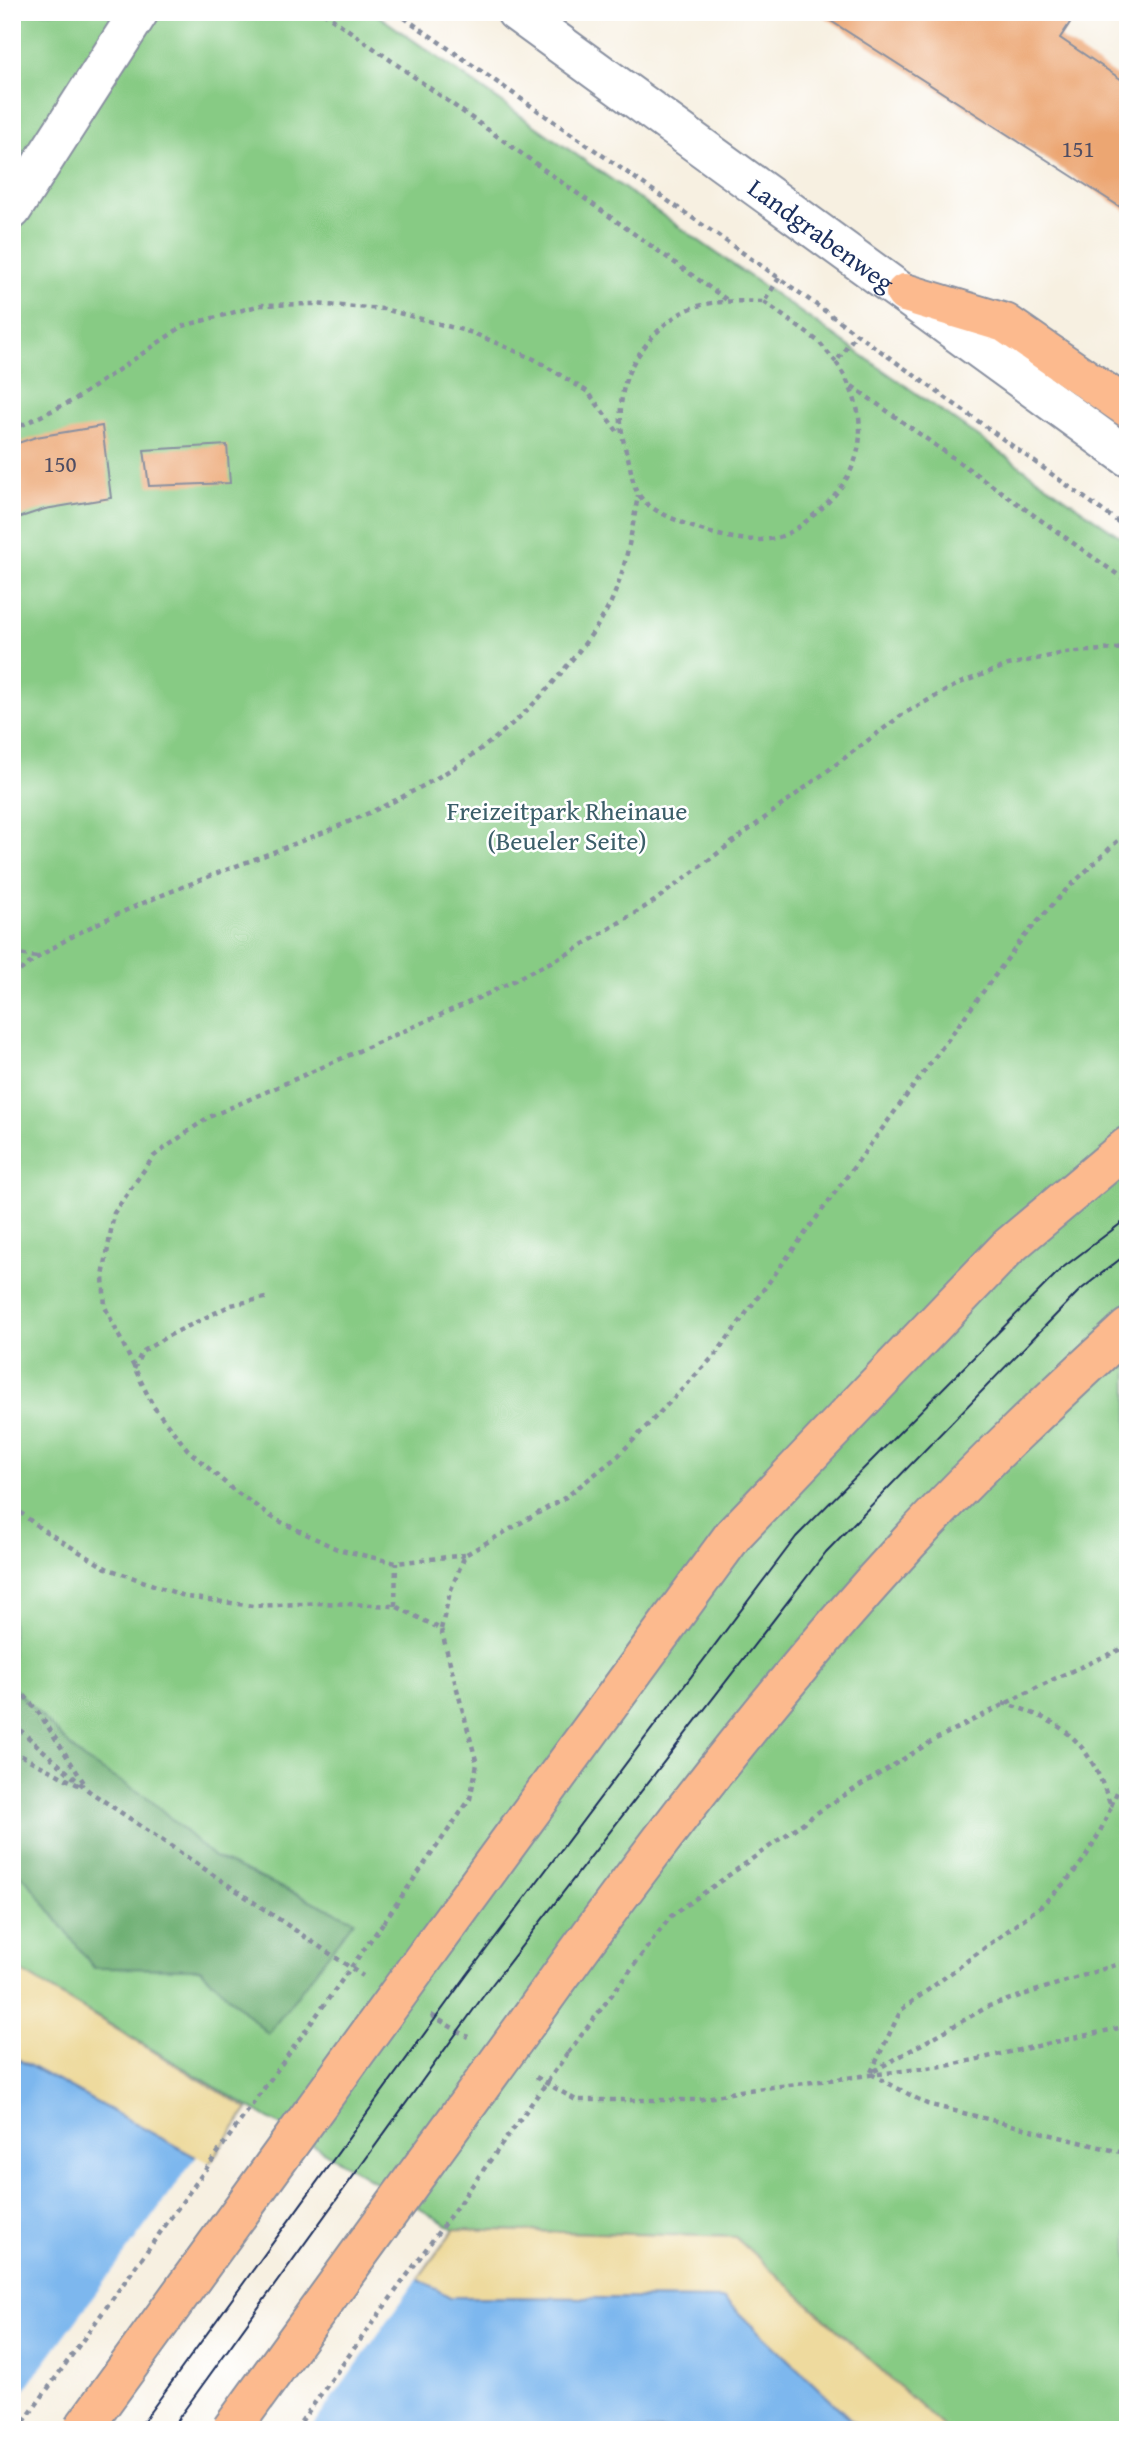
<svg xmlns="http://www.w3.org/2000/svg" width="1140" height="2442" viewBox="0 0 1140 2442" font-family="'Gentium Book Plus',serif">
<rect width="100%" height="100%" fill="#fff"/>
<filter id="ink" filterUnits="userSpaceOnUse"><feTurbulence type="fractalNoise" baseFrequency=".0143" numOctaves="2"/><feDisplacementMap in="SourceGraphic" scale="14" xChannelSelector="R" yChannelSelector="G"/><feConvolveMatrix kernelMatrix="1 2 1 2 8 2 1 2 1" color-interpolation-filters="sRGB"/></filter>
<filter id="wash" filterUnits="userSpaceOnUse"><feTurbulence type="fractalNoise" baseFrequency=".00686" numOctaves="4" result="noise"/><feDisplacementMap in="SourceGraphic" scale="28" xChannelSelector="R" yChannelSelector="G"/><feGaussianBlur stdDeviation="1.57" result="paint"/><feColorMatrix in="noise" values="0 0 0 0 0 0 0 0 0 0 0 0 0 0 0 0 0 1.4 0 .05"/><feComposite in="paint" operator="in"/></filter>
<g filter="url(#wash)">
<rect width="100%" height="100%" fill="#f7f0e1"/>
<!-- green -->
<path fill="#87cb84" stroke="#517d71" stroke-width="2" d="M12 12H373L1128 542V2430H947L735 2237 454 2229 12 1966Z"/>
<!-- forest -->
<path fill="#6daf72" stroke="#446f68" stroke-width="2" d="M12 1686 83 1759 147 1797 214 1857 354 1920 268 2034 200 1969 94 1968 26 1879 12 1871Z"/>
<!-- sand -->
<path fill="#eeda9e" stroke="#84847e" stroke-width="2" d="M12 1966 248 2109 206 2168 12 2056Z
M454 2229 735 2237 947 2430H862L724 2299 450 2297 417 2280Z"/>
<!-- water -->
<path fill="#7db7ee" stroke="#4c73a6" stroke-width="2" d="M12 2056 450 2297 724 2299 862 2430H12Z"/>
<!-- pier -->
<path fill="#f7f0e1" d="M197 2156 419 2277 310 2430H12V2407Z"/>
<g id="blocks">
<!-- building -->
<path fill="#eca672" d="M817 12H1077L1060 38 1128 84V212Z
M102 426 111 498 45 509 12 520V445L36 437Z
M227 445 230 483 149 486 144 450Z"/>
</g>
</g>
<g filter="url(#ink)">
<use href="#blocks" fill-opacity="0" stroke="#8990a0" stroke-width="2"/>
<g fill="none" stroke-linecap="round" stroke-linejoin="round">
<!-- minor casing -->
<g stroke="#8990a0" stroke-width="42">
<g id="minor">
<path id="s1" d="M516 12 1128 457"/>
<path d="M12 210 139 12"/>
</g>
</g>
<!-- highway casing -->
<g stroke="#8990a0" stroke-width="42">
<path id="highway" d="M905 293 1005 323 1128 408
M429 1951 734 1534 1008 1247 1128 1146
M528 2021C646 1855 771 1692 909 1542 978 1467 1053 1397 1128 1328"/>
</g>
<!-- path -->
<path stroke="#8990a0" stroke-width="4.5" stroke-dasharray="5 5" stroke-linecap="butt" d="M323 12 727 300
M396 12 779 278 1128 529
M779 278 764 302C701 299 674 304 637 357 618 384 617 425 627 454 631 466 632 486 639 495 648 509 669 517 683 523 710 535 754 546 782 536 796 531 810 518 821 509 869 465 871 415 836 362L857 333
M764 302 818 341 836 362
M852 386 1128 582
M12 430 74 400 183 326 261 305 313 304 384 309 473 333 534 359 588 392 620 435
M12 953 37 957
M12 977C66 932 135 906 200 880 335 827 467 789 562 672 579 651 599 627 611 602 626 569 632 531 638 495
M134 1369 142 1352 166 1337 231 1305 270 1297
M12 1506 40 1528 106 1568 187 1597 253 1606 323 1603 395 1606 441 1629 477 1764 470 1799 383 1923
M465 1555 396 1563 337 1549 275 1519 232 1489 188 1450 153 1406 105 1307 103 1277 114 1213 137 1180 154 1156 207 1118 483 996 571 952 653 902 903 714 960 683 1008 665 1064 653 1128 648
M395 1606 396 1563
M441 1629 450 1592 465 1555 566 1497 618 1456 716 1354 1022 939 1065 891 1128 831
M12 1680 41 1716 86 1786
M12 1723 89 1791 363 1976
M12 1751 82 1787
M1111 1806 1128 1767
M431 2015 468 2037
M568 2053 671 1916 824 1808 934 1740 1056 1678 1128 1646
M874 2071 989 2006 1128 1961
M871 2072 901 2010 1041 1906C1079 1870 1090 1856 1111 1807 1090 1743 1067 1722 1003 1703
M871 2074 927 2104 1128 2154
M536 2077 576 2100H698L740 2091 951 2065 1128 2026"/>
<!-- minor -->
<use href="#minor" stroke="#fff" stroke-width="38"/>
<!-- highway -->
<use href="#highway" stroke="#fcba8e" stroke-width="38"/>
<!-- tram -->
<path stroke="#1b2f5e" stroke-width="2" d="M137 2430 467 1975 796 1537 1061 1269 1128 1218
M170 2430 487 1991 826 1552 1079 1291 1128 1253"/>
<!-- highway-bridge casing -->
<g stroke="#8990a0" stroke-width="42" stroke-linecap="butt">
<path id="highway-bridge" d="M82 2430 429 1951
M231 2430 528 2021"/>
</g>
<!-- path-bridge -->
<path stroke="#8990a0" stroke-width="4.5" stroke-dasharray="5 5" stroke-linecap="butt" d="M18 2430 383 1923
M295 2430 568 2053"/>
<!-- highway-bridge -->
<use href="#highway-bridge" stroke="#fcba8e" stroke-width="38"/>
</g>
</g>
<g text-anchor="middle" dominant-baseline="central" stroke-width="5" stroke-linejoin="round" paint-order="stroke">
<!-- number labels -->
<g font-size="23" fill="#4f4d63">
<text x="1078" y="148">151</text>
<text x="60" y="463">150</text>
</g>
<!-- street labels -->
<g font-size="26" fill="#1b2f5e" stroke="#fff">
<text stroke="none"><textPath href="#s1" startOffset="378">Landgrabenweg</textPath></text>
</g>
<!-- park labels -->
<g font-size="26" fill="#3b5e69" stroke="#fff">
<text x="567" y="810">Freizeitpark Rheinaue<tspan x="567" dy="30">(Beueler Seite)</tspan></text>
</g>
</g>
<!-- margin -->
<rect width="1140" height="2442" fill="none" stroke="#fff" stroke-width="42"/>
</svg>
